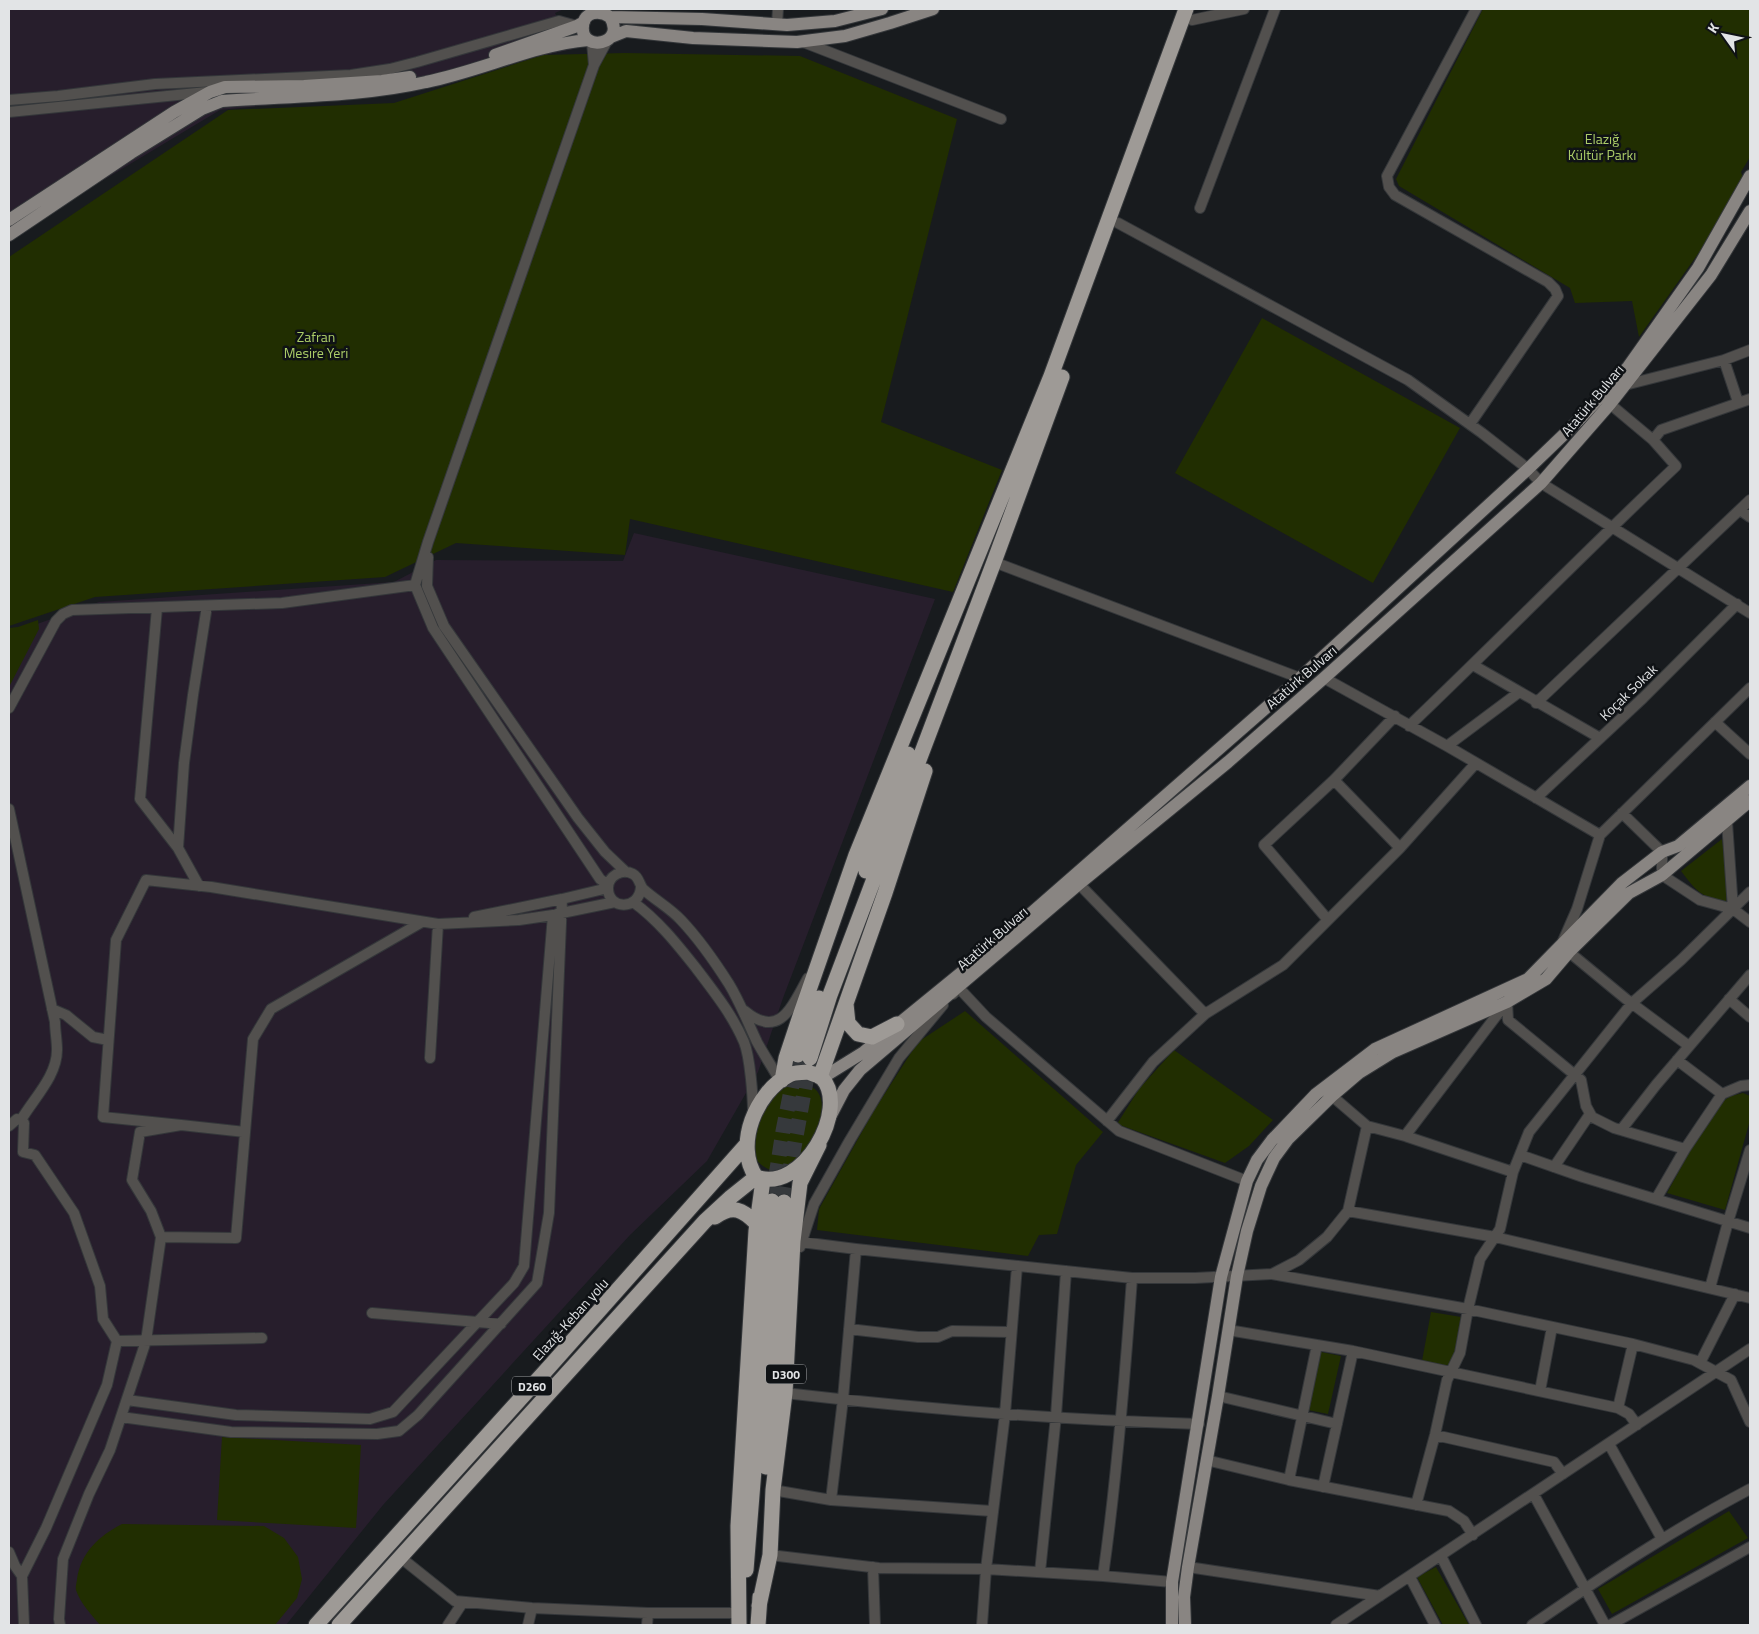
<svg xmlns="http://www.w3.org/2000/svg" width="1759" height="1634" viewBox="0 0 1759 1634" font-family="'Titillium Web',sans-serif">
<rect width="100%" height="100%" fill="#181b1e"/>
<!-- education -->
<path fill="#271e2c" d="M9 9H564L555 13 573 49 508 63 419 90 220 110 90 188 40 220 9 242Z
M634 533 935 599 783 998 758 1072 707 1161 630 1235 383 1505 286 1625H9V634L99 602 394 582 436 560 623 561Z"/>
<!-- green -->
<path fill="#212e01" d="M1483 9H1750V157L1741 172 1743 178 1700 251 1639 337 1632 301 1575 303 1570 288 1399 186 1396 179Z
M625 53 800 56 957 119 881 422 1002 470 953 592 630 519 625 555 456 543 385 577 95 597 9 626V257L228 110 394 103 543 55Z
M1262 318 1460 428 1373 583 1175 473Z
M38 620 39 629 9 687V628L18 627Z
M1722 839 1728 886 1726 902C1701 897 1696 891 1681 871Z
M965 1011 1103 1132 1076 1165 1057 1234 1039 1235 1028 1256 817 1230 819 1209 873 1112 918 1042Z
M1174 1050 1273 1120 1249 1146 1225 1163 1117 1124 1139 1089Z
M799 1083C806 1084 812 1086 817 1091 834 1112 804 1167 781 1171 769 1173 761 1165 754 1158V1129L758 1117 774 1096 788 1085Z
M1743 1093 1750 1096V1120L1725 1210 1667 1193 1714 1107 1731 1096Z
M1431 1312 1461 1317 1452 1367 1422 1361Z
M1321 1352 1341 1356 1328 1414 1308 1410Z
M222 1437 361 1445 356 1528 217 1520Z
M1729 1511 1748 1538 1612 1614 1598 1589Z
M122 1524 264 1526 284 1538 298 1557 302 1579 297 1598 275 1625H100C92 1615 80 1603 76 1590 75 1587 77 1582 77 1579 81 1552 99 1536 122 1524Z
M1436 1567 1469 1625H1443L1417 1577Z"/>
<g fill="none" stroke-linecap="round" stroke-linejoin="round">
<!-- highway-tunnel -->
<path stroke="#36393c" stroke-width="15" stroke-dasharray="15 8" stroke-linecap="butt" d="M772 1201 783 1131 798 1055
M784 1202 810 1060"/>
<!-- minor casing -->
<g stroke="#34373a" stroke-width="12">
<path id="minor" d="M1192 20 1244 9
M777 24 778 9
M592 42 594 65 607 41
M803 42 1001 119
M594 65 428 542 415 585 433 628 600 879 608 885
M9 100 58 96 155 84 351 75 390 69 417 62 559 21 577 26
M9 112 207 92
M1200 208 1275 9
M1118 223 1408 380 1482 433 1528 469 1541 483 1750 613
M1724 360 1738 402
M1625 385 1724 360 1750 350
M1610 404 1653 440
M1470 424 1558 296 1555 289 1548 282 1395 195 1389 187 1387 176 1476 9
M1740 510 1750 517
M428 557 427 586 444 626 578 818 605 852 626 872
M994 562 1300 678
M157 608 140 799 178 848
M1473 665 1600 738
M1324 678 1447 746 1600 835
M1536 703 1750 500
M9 708 56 621 63 614 72 610 282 603 415 585
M1715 722 1750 754
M1409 726C1499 640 1586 551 1676 466L1653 440 1661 430 1750 399
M1447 746 1518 693
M1334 780 1400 848
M1536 798 1643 698 1737 604
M9 809 55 1022C55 1031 57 1040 57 1050 57 1076 34 1098 21 1120
M1622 813 1662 852V875L1700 900 1733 909 1750 922
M1727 822 1733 909
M1079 884 1205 1014
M199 886 178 848 184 763 193 695 207 606
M641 887C639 911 608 910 608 888 608 876 622 868 633 874 639 877 639 884 643 889 655 900 670 908 681 920 699 939 715 962 729 984 740 1002 748 1023 757 1042 764 1055 773 1068 780 1081
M633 902C658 920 677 944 696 968 714 992 732 1014 744 1042 750 1057 753 1096 753 1113
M557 914 615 902
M474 917 562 899 608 888
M1328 920 1264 845 1334 780 1395 716
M1563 941 1577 909 1600 835 1750 688
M1569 952 1626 999 1689 1046
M953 994 958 987 986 1017 1119 1131 1247 1181
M1729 999 1750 1017
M1507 1002 1508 1020 1581 1080 1586 1106 1592 1117 1614 1128 1685 1149
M52 1009 66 1015 93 1037 108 1040
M745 1011C780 1040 792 1006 808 978
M430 1058 438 924
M1677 1060 1722 1094
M1332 1096 1367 1126
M1107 1121 1153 1062 1205 1014 1283 965 1400 848 1476 763
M9 1126 17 1119 21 1120 24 1123 23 1152 35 1155 74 1213 100 1286 103 1319 117 1341 107 1385 46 1528 22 1576
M1621 1130 1656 1085 1750 975
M1405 1136 1506 1003
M1520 1155 1583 1177 1750 1228
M1554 1167 1590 1114
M1656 1199 1685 1149 1722 1094 1741 1086 1750 1085
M1348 1211 1495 1237 1750 1298
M161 1237 151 1211 132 1180 140 1132 181 1125 245 1132
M793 1241 856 1249 1132 1278H1195L1272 1274 1468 1309 1633 1344 1694 1360 1731 1380 1750 1422
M800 1247 814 1204 850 1140 899 1058 943 1005
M1272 1274 1299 1260 1327 1237 1348 1211 1367 1126 1405 1136 1513 1172
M1710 1288 1728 1222 1750 1150
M372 1313 501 1324
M849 1329 918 1337H938L952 1331 1010 1332
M1228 1330 1353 1351 1618 1408 1633 1344
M117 1341 262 1338
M1700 1363 1735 1294
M1540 1391 1552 1327
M785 1393C922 1409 1060 1420 1199 1424
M1218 1396 1337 1424
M127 1400 236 1415 370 1419 393 1412 514 1283 524 1266 553 915 519 920 438 924 211 887 146 880 116 940 103 1117 181 1125
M1618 1408 1629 1414 1637 1425
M121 1417 231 1432 377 1434 399 1431 418 1415 537 1283 549 1213 562 899
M1435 1435 1554 1462 1563 1474
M1609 1444 1662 1539
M1206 1460 1289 1480 1449 1511 1464 1521 1473 1535
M1289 1480 1317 1345
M1323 1487 1353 1351
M773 1490 831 1500 992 1511
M1534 1495 1605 1625
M831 1500 843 1399 856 1249
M1416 1505 1435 1435 1447 1380 1460 1353 1468 1309 1480 1259 1500 1229 1513 1172 1529 1132 1632 1003 1681 960 1750 892
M9 1552 15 1566 22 1576 24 1625
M770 1555 879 1568 986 1569 1103 1576 1172 1582
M1441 1556 1476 1625
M400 1557 455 1601 532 1608 648 1613H739
M873 1567 875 1625
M1188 1567 1380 1596
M1040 1572 1056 1416 1066 1271
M1103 1576C1117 1477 1125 1378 1132 1278
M1410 1577 1435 1625
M60 1625 59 1619 63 1559 89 1494 110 1450 146 1341 161 1237 236 1238 253 1039 271 1009 422 922
M448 1625 463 1602
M528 1625 532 1608
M647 1625 648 1613
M982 1625 986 1569 1005 1414 1017 1266
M1336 1625 1750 1349
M1532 1625C1603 1576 1674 1529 1750 1489
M1610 1625 1750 1547"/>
</g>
<!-- major casing -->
<g stroke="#34373a" stroke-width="14">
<path id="major" d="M610 17C627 45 580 53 583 26 584 11 600 10 610 17L702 19 787 25 835 21 882 9
M611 37 626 31 693 38 797 42 845 36 890 23 933 9
M495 55 577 26 584 22
M9 220 174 112 210 92 225 87 304 86 382 81 410 77
M9 235 131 153 202 109 222 101C290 96 360 97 426 82 481 71 533 45 588 40
M822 1078 864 1052 988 951 1300 678 1528 469 1579 420 1628 367 1698 268 1750 176
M830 1117 844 1090 860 1070 1079 884 1228 762 1324 678 1541 483 1610 404 1711 275 1750 211
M1172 1625V1582L1221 1277 1247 1181 1257 1160 1272 1140 1316 1094 1375 1049 1528 979 1622 883 1662 852 1678 846 1750 786
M1185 1625 1184 1597 1188 1567 1218 1396 1237 1276 1247 1231 1261 1186 1274 1158 1288 1139 1332 1096 1359 1073 1393 1052 1507 1002 1546 979 1569 952 1629 893 1662 875 1750 801"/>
</g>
<!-- highway casing -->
<g stroke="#34373a" stroke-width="17">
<path id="highway" d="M866 871 908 754
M846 1004 848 1023 858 1034 872 1037 897 1024
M798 1055 819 998
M810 1058 830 995 994 562 1062 377
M808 1072C812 1074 819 1075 822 1078 850 1108 803 1194 756 1177 734 1145 756 1092 789 1075 794 1072 802 1073 808 1072Z
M820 1077 885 893 925 771
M782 1080 786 1058 801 1013 856 855 1051 376 1186 9
M715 1217C733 1204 743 1210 756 1223
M766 1467 784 1202
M746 1570 760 1395 772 1201
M759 1606 770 1555 773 1490 785 1393 793 1241 800 1183 819 1145
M316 1625 550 1366 746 1145
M339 1625 705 1221 731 1197 756 1177
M739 1625 738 1526 756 1231 763 1180
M758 1625 760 1597"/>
</g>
<!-- minor -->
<use href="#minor" stroke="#52504e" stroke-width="10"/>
<!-- major -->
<use href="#major" stroke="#898582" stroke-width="12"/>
<!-- highway -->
<use href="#highway" stroke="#9e9a96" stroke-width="15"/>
</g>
<g text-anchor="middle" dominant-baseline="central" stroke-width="5" stroke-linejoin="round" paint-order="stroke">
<!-- shield labels -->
<g fill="#0f1215" stroke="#a3a5a7" stroke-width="1">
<rect x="766" y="1364.5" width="40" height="19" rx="4"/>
<rect x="512" y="1376.5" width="40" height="19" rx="4"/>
</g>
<g font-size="12" font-weight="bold" fill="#e2e4e6">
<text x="786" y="1374">D300</text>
<text x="532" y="1386">D260</text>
</g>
<!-- park labels -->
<g font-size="14" fill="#accd68" stroke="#0f1215">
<text x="1602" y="138">Elazığ<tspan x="1602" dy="16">Kültür Parkı</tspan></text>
<text x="316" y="336">Zafran<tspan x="316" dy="16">Mesire Yeri</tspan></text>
</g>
<!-- street labels -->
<g font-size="14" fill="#e2e4e6" stroke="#0f1215">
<text transform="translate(1592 400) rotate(-50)">Atatürk Bulvarı</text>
<text transform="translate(1301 677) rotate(-41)">Atatürk Bulvarı</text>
<text transform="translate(1628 692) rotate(-44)">Koçak Sokak</text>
<text transform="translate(992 938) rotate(-41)">Atatürk Bulvarı</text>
<text transform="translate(570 1319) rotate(-48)">Elazığ-Keban yolu</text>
</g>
</g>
<!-- border -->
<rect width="1759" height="1634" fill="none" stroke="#e2e4e6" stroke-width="20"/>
<!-- north arrow -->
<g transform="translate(1724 35) rotate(303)" stroke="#0f1215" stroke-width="4" paint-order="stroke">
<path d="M0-4L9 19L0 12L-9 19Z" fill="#e2e4e6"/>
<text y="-8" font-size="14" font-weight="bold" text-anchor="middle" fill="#e2e4e6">K</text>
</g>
</svg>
